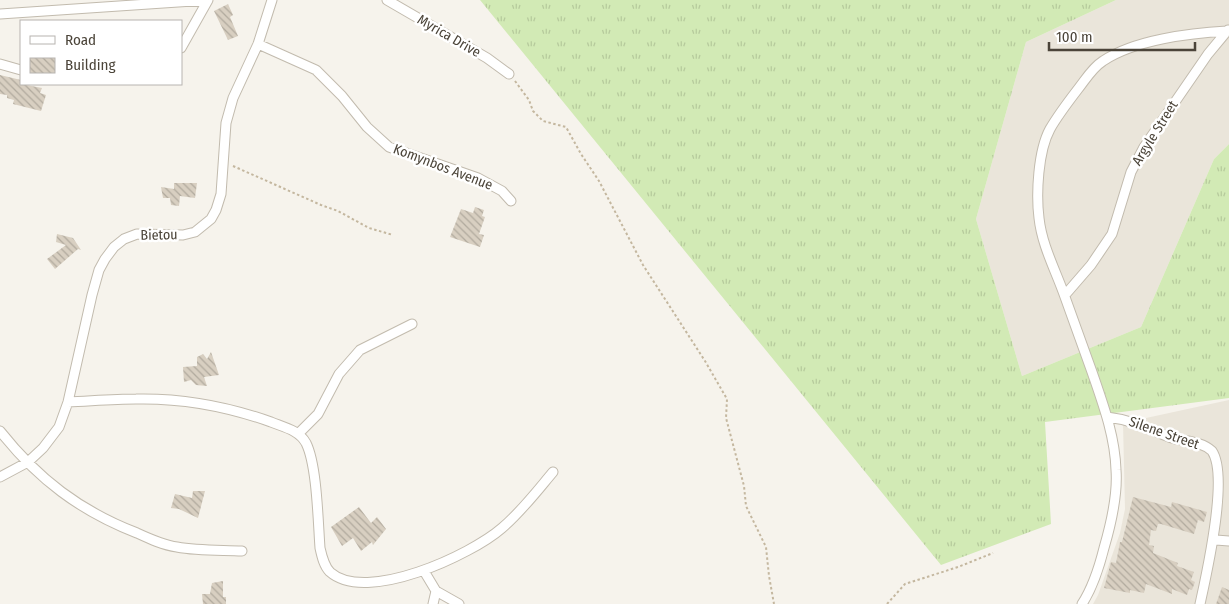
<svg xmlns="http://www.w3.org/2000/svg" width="1229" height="604" viewBox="0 0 1229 604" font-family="'Fira Sans Condensed',sans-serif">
<defs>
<pattern id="grass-tufts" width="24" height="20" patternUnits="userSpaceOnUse" patternTransform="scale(1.25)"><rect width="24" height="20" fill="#d2eab5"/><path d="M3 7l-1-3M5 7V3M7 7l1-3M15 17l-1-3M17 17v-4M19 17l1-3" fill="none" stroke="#b6ca9c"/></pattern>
<pattern id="building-back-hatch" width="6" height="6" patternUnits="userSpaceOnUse" patternTransform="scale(1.25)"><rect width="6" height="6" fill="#d8cfc1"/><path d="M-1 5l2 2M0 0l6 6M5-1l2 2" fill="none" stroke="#b1aa9e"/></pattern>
</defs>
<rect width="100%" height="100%" fill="#f6f3ec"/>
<!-- residential -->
<path fill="#eae5da" d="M1116 0H1229V144L1214 159 1141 327 1022 376 976 219 1026 42Z
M1229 400V604H1093L1098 595 1120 533 1125 509 1123 423Z"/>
<!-- grass -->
<path fill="url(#grass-tufts)" d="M480 0H1116L1026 42 976 219 1022 376 1141 327 1214 159 1229 144V398L1045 422 1051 524 941 565Z"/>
<!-- building -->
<path fill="url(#building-back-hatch)" d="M228 4 233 15 230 17 238 36 228 40 214 11Z
M0 75 21 80V84L42 88 40 93 46 95 41 111 13 104 14 100 7 98V95L0 94Z
M174 183H197L195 198 180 196 179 206 171 205 170 198H163L161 187 174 189Z
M475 207 484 210 482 216 485 217 479 234 484 235 480 247 450 237 461 209 473 213Z
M57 234 73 238 81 250 78 249 55 269 47 259 66 245 56 242Z
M211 352 219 375 204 377 207 386 196 385 191 380 184 382 183 367 197 366V357L203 354 207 359Z
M193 491H205L198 518 179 509 171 508 175 494 192 498Z
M1133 497 1171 507 1172 502 1207 512 1204 522 1198 520 1194 534 1161 524H1158L1156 531 1151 530 1149 545 1154 546 1153 553 1178 563 1177 566 1194 572 1191 580 1195 582 1192 590 1189 589 1187 595 1172 589V594L1146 584 1144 593 1130 590V593L1104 588 1111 562 1116 563 1120 542H1122Z
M359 507 371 523 377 517 386 529 373 545 372 542 361 551 353 538 342 546 331 527Z
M223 581V597H226V604H203L202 594H210L212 583Z
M1222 587 1229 590V604H1216Z"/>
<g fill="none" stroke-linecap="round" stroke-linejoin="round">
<!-- minor casing -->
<g stroke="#c2bbae" stroke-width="11">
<path id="minor" d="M387 0 487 58 509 74
M0 14 208 0
M258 44 316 70 342 96 367 127 389 147 478 178 502 191 511 201
M181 48 208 0
M0 64 21 70
M1065 295 1091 265 1112 234 1131 172 1144 147 1208 54 1228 30
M68 402C91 401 114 399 136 399 181 398 229 407 271 422 283 427 299 430 306 443 317 465 318 521 320 548 322 557 324 566 330 572 366 604 471 555 502 528 521 512 537 491 553 472
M1107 417C1132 420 1146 428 1169 437 1183 442 1200 440 1212 451 1229 476 1207 572 1200 604
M0 431C38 479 80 511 137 533 150 539 163 545 177 547 198 551 221 550 242 551
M298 434 318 414 339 374 360 350 412 324
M0 477 28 462 43 448 59 427 68 402 92 295 99 270 105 259 114 247 124 239 137 234 183 235 195 232 211 219 216 210 221 194 226 123 233 98 258 44 272 0
M1216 540 1229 541
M424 571 436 591 433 604
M436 591 459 604
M1082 604C1093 587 1099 568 1104 548 1111 524 1118 496 1116 470 1115 436 1103 404 1092 372 1083 347 1074 322 1065 297 1056 271 1042 246 1039 218 1036 194 1038 151 1050 129 1058 115 1068 102 1078 89 1086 79 1092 68 1103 61 1134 40 1190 33 1227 31"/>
</g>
<!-- path -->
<path stroke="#c4b79f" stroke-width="2" stroke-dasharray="2.5 2.5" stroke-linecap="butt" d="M515 81 529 100 533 111 543 121 566 127 581 154 599 181 643 265 705 361 727 399 726 418 744 486 746 506 766 547 769 576 774 604
M233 166 321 205 338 211 369 228 393 235
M887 604 905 584 958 567 993 553"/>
<!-- minor -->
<use href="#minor" stroke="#fff" stroke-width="9"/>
</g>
<g text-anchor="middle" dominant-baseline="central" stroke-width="5" stroke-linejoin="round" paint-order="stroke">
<!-- street labels -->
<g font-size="14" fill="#4b4439" stroke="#fff">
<text transform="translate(449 36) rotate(30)">Myrica Drive</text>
<text transform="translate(1155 133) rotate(-58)">Argyle Street</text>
<text transform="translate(443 167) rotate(21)">Komynbos Avenue</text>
<text transform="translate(159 235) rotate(-1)">Bietou</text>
<text transform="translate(1164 433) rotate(19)">Silene Street</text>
</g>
</g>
<!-- legend -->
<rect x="20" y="20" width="162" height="65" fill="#ffffff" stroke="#b7b4b0"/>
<rect x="30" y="36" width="25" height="8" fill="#ffffff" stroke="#b7b4b0"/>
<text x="65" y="45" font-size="15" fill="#4b4439">Road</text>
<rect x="30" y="58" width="25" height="15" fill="url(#building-back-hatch)" stroke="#b7b4b0"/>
<text x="65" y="70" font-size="15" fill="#4b4439">Building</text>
<!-- scale -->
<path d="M1049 42v8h146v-8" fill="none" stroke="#4b4439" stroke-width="2.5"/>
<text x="1056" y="42" font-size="15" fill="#4b4439" stroke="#ffffff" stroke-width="4" paint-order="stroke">100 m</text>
</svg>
